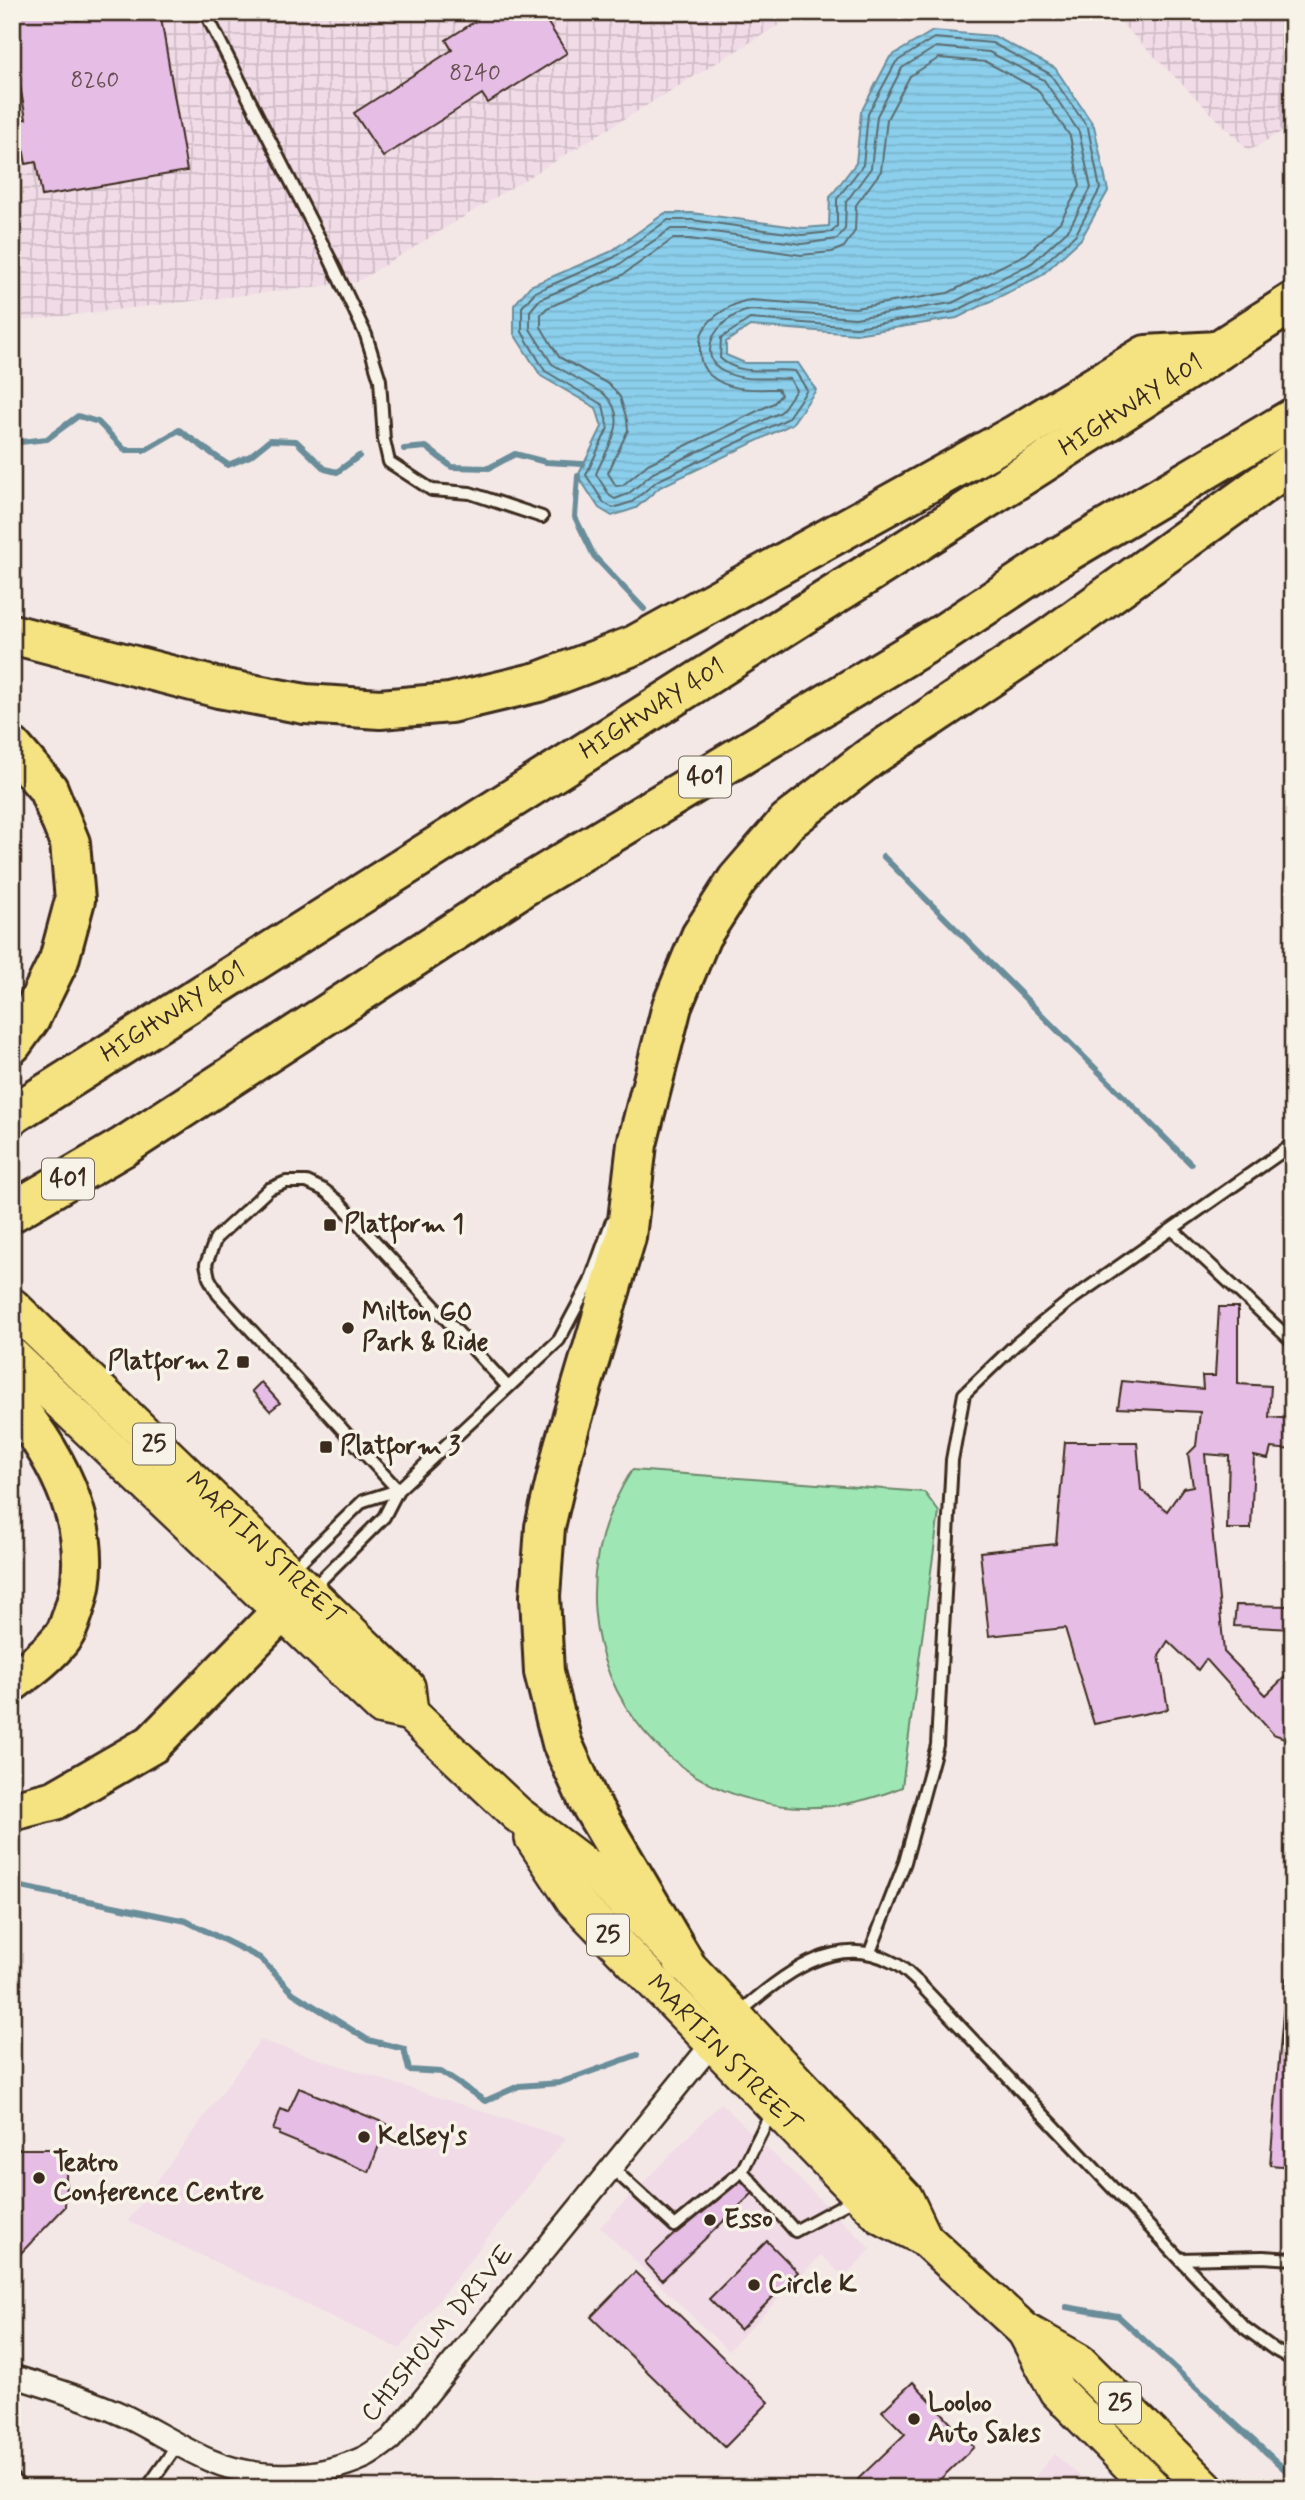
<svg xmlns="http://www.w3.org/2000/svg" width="1305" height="2500" viewBox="0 0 1305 2500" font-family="Mynerve,sans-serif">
<defs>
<pattern id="industrial-grid" width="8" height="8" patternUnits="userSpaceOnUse" patternTransform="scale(1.75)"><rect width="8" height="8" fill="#f0dbe6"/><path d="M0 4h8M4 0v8" fill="none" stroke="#cfbcc5"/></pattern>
<pattern id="water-rules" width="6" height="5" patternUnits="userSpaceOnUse" patternTransform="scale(1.75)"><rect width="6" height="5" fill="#8bcfec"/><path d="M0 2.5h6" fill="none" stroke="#79b2ca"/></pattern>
</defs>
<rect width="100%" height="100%" fill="#f4e8e7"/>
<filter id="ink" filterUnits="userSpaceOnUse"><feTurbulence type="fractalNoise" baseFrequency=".0143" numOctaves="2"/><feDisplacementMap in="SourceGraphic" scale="14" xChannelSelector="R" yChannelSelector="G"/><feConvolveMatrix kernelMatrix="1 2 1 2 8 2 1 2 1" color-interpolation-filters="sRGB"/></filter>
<g filter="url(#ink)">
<!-- built -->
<path fill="#f0dbe6" d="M260 2040 566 2138 400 2349 128 2221Z
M721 2103 871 2249 844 2277 821 2255 728 2351 600 2227Z
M1054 2454 1094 2488H1026Z"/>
<!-- industrial -->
<path fill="url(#industrial-grid)" d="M12 12H800L357 282 12 322Z
M1110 12H1293V125L1249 151Z"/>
<!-- pitch -->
<path fill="#9ee7b5" stroke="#6c886a" stroke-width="2" d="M632 1470 924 1492 939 1512 902 1787C696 1874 512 1660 632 1470Z"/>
<!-- water -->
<path fill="url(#water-rules)" stroke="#6b8d9a" stroke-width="2" d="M933 31 994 36 1055 68 1094 126 1108 191 1081 239 1041 276 957 318 856 334 750 326 726 342V355L745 363H798L816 390 792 424 660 487 636 508 612 516 599 508 578 476 602 427 596 408 541 376 514 334V305L530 286 610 252 665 213H692L803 228 829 226 830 197 856 163 861 112 890 57Z"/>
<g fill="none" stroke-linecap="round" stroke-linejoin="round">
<!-- shore -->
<path stroke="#5b6c70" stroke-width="2" d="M934 38 992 43 1050 74 1088 128 1100 189 1076 234 1037 270 954 312 856 327 750 319 721 338 720 358C739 377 770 368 795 371L807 390 787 419 657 481 632 502 613 508 604 503 586 475 608 428 603 405 545 371 522 332V307L535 292 613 258 668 220H692L802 235 832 232 837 226V199L863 165 868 114 896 62Z
M936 47 989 52 1044 80 1079 132 1091 188 1069 229 1032 263 952 303 855 318 751 310C732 313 710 330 710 350 710 357 712 364 719 369 741 383 765 377 790 379L796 390 781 412 653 473 628 494 615 499 610 496 596 474C606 448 632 420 604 394L552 364 530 329V311L540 299 617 266 671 229H691L802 244 837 239 845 229 846 202 871 168 877 116 902 68Z
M939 58 986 62 1037 89 1070 136 1080 186 1060 222 1026 254 948 293 855 308 751 300C736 301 710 316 703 331 699 338 700 345 700 352 700 362 703 370 711 376 730 392 755 389 778 389L781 395 774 403 648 464 623 485 616 486 608 473 628 430 627 420 620 397 610 385 559 357 541 327V314L547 308 621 276 673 239H690L801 255 832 252 844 247 855 231 856 205 881 171 887 119 910 76Z"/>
<!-- stream -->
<path stroke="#6b8d9a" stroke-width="6" d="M12 434 20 442 47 439 78 416 98 422 125 450H145L179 430 228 465 250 456 270 440 296 441 325 469 337 472 359 456
M404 449 426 447 452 467 489 468 515 454 546 462 583 464
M578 476 575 517 594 556 644 609
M883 856 1191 1164
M12 1885 186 1921 260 1958 293 1993 368 2040 404 2049 409 2070 441 2072 485 2101 519 2086 559 2083 637 2055
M1066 2307 1118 2316 1293 2477"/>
</g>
<!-- building -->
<path fill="#e6bde5" stroke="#3b2a1e" stroke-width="2" d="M12 12H75L76 20 100 16 99 12H160L187 171 42 196 36 162 26 164 18 120 26 119 12 42Z
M490 12H541L567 53 488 103 482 94 383 157 354 113 452 50 446 40Z
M1219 1307H1238V1384L1271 1386 1269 1417 1293 1419V1450L1271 1448 1268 1459 1254 1456 1251 1529H1227L1229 1456 1205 1454 1224 1652 1266 1695 1293 1669V1741L1273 1734 1206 1659 1198 1670 1168 1641 1159 1655 1168 1709 1094 1724 1065 1628 989 1636 980 1552 1056 1544 1065 1442H1137L1141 1490 1167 1511 1183 1488 1193 1486 1188 1454 1196 1446 1200 1412 1118 1408 1122 1381 1203 1389 1202 1376H1215Z
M261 1382 280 1403 270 1411 252 1391Z
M1236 1605 1293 1606V1629L1234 1626Z
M1286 1978H1293V2167L1270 2165Z
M299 2088 387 2124 369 2172 279 2135 280 2132 273 2130 281 2109 288 2112Z
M12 2149H67L65 2207 20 2254H12Z
M736 2175 753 2193 662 2280 645 2262Z
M767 2241 798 2272 740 2330 709 2299Z
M635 2272 769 2402 725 2447 591 2317Z
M913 2382 974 2447 931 2488H865L858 2479 905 2434 882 2411Z"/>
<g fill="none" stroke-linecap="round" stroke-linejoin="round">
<!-- service casing -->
<g stroke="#3b2a1e" stroke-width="16">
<path id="service" d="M205 12 330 259 366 335 380 380 384 440 389 462 432 490 470 493 542 517
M1172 1229 1293 1342
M398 1490 218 1294 209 1278 206 1264 216 1238 269 1189 286 1182H307L324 1190 339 1202 507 1386
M291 1571 363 1501 398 1490
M312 1589 384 1517 398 1490 559 1340 590 1282 611 1223
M870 1952 905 1862 937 1745 952 1460 964 1394 1016 1344 1068 1302 1293 1144
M740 2012C781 1977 835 1931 892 1962 902 1966 910 1975 918 1982L1245 2328 1275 2350 1293 2360
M612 2168 675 2226 742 2171 795 2231 856 2198
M742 2171 772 2111
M1180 2259 1263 2257 1293 2259
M12 2478 22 2488
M147 2488 178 2444"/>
</g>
<!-- minor casing -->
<g stroke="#3b2a1e" stroke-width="26">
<path id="minor" d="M12 2376C49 2387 88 2399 123 2415 152 2429 179 2447 209 2460 257 2481 317 2479 365 2457 374 2452 383 2445 391 2439L720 2034"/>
</g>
<!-- primary casing -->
<g stroke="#3b2a1e" stroke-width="40">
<g id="primary">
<path id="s1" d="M12 1306 407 1687 410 1713"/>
<path d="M12 1356 382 1707 410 1713 517 1814 599 1876 684 1962 905 2198 924 2238"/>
<path id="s2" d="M533 1838 574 1900 881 2216 924 2238 1025 2331 1079 2362 1206 2488"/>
<path d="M1025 2331 1057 2391 1153 2488"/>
</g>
</g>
<!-- motorway casing -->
<g stroke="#3b2a1e" stroke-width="44">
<g id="motorway">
<path d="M12 634 219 688 305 704 380 709 450 703 538 682 635 645 1015 435 1146 355 1217 351"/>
<path d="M12 747 48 789 70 843 75 900 59 960 30 1019 12 1044"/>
<path id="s3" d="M12 1115 1038 466 1293 302"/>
<path d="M12 1212 123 1147 521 888 944 633 1057 558 1293 418"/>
<path d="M12 1402C59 1458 100 1535 74 1610 71 1618 69 1628 64 1635 50 1654 31 1668 12 1682"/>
<path d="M12 1811 55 1800 152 1744 281 1612"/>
<path d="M684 1962 588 1800 562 1743 544 1672 540 1596 545 1527 564 1446 626 1237 637 1144 672 1006 701 936 737 880 787 822 869 758 1052 636 1293 462"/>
</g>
</g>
<!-- service -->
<use href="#service" stroke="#f7f3e8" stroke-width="10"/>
<!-- minor -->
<use href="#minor" stroke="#f7f3e8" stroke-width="21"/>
<!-- primary -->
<use href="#primary" stroke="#f5e382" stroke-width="35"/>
<!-- motorway -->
<use href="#motorway" stroke="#f5e382" stroke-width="38"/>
</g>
</g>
<!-- markers -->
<g fill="#3b2a1e" stroke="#f7f3e8" stroke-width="2.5">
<rect x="323" y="1218" width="14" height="14" rx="3.5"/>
<circle cx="348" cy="1328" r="7"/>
<rect x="236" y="1355" width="14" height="14" rx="3.5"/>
<rect x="319" y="1440" width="14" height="14" rx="3.5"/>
<circle cx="364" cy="2137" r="7"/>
<circle cx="39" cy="2178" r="7"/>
<circle cx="710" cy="2220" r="7"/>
<circle cx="754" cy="2285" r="7"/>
<circle cx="914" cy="2419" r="7"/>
</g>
<g text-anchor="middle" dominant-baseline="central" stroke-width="7" stroke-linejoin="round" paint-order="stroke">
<!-- number labels -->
<g font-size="23" fill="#664f50">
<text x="475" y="74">8240</text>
<text x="95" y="81">8260</text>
</g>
<!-- shield labels -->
<g fill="#f7f3e8" stroke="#73665b" stroke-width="2">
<rect x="679" y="756.5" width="52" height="41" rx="5"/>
<rect x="42" y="1158.5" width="52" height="41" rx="5"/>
<rect x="133" y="1423.5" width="42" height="41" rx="5"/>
<rect x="587" y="1914.5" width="42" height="41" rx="5"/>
<rect x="1099" y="2382.5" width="42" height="41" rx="5"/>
</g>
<g font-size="24" font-weight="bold" fill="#3b2a1e">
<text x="705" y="777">401</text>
<text x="68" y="1179">401</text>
<text x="154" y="1444">25</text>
<text x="608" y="1935">25</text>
<text x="1120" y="2403">25</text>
</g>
<!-- street labels -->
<g font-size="26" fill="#3b2a1e" stroke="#f7f3e8">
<text stroke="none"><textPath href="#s3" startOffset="1325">HIGHWAY 401</textPath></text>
<text stroke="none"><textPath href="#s3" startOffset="758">HIGHWAY 401</textPath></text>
<text stroke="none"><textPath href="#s3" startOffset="191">HIGHWAY 401</textPath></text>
<text stroke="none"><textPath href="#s1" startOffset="350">MARTIN STREET</textPath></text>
<text stroke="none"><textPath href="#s2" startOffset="289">MARTIN STREET</textPath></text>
<text transform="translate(438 2334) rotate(-50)">CHISHOLM DRIVE</text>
</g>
<!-- poi labels -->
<g font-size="26" font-weight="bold" fill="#3b2a1e" stroke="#f7f3e8" text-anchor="start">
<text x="344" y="1225">Platform 1</text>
<text x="362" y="1313">Milton GO<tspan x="362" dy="30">Park &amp; Ride</tspan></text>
<text x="229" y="1362" text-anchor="end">Platform 2</text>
<text x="340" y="1447">Platform 3</text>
<text x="378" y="2137">Kelsey's</text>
<text x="53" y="2163">Teatro<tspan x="53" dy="30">Conference Centre</tspan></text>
<text x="724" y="2220">Esso</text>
<text x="768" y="2285">Circle K</text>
<text x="928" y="2404">Looloo<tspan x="928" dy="30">Auto Sales</tspan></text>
</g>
</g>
<!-- margin -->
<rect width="1305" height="2500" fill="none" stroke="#f7f3e8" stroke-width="42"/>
<rect x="21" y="21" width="1263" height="2458" fill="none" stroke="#3b2a1e" stroke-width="2.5" filter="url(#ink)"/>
</svg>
